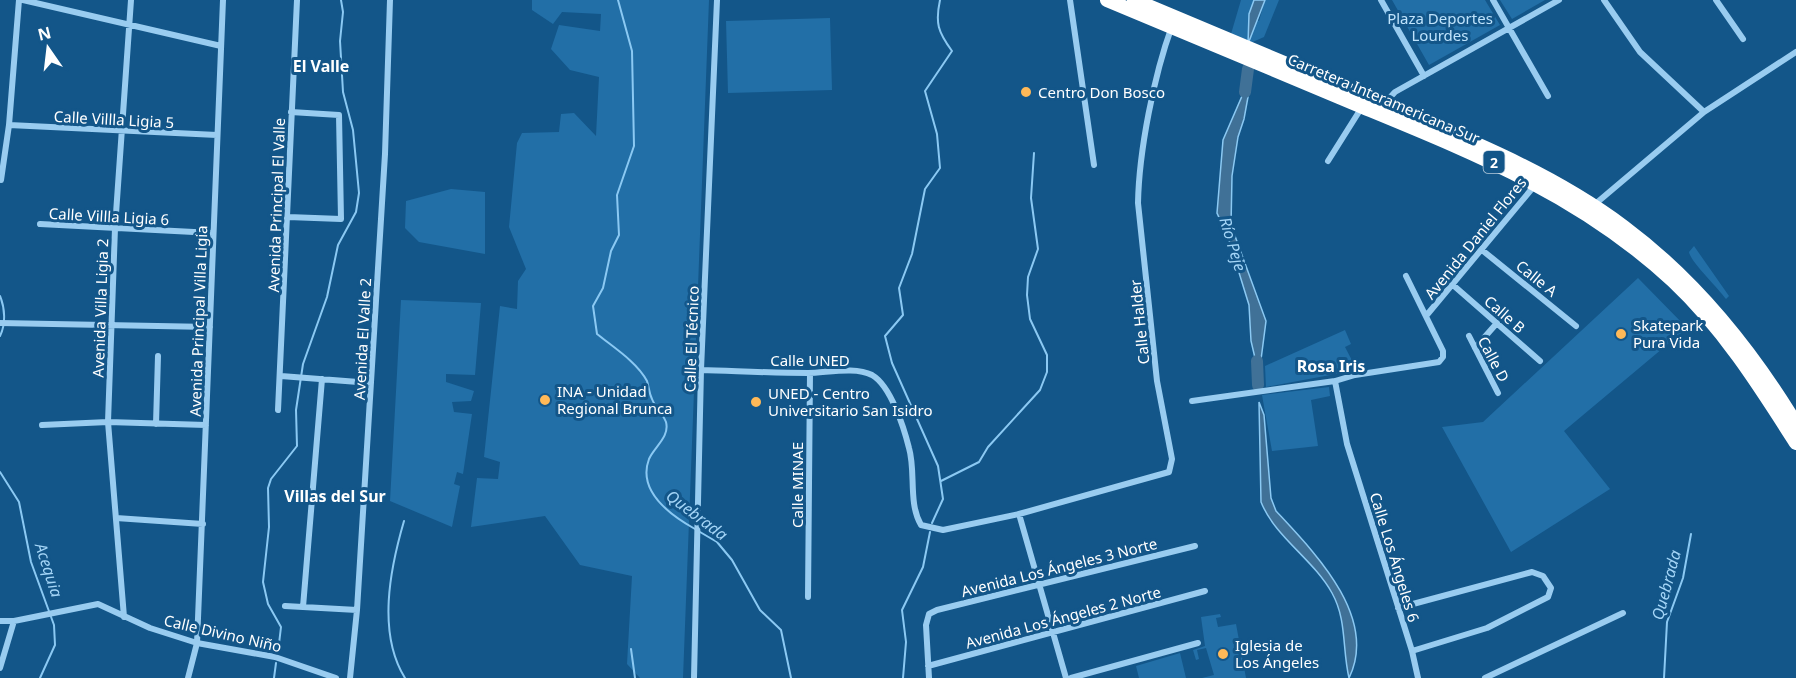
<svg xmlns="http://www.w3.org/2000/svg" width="1796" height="678" viewBox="0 0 1796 678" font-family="'Noto Sans',sans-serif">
<rect width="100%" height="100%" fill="#135689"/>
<!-- green -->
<path fill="#226fa7" d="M532 0H709L683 678H640L627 664 632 576 580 565 545 516 471 527 477 478 498 479 500 462 484 457 500 306 517 309 518 281 526 269 509 227 517 143 522 133 559 132 561 114 574 113 596 136 599 77 570 70 551 49 559 25 600 31 601 14 562 12 553 24 532 10Z
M1241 0H1254L1249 14 1259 21 1265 0H1279L1264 37 1248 44 1231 34Z
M1392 0H1485L1500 25 1429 65Z
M1500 0H1545L1512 19Z
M830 18 832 90 728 93 726 21Z
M451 189 485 192V254L419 242 405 228 406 201Z
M1694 246 1729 296 1726 299C1718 288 1690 261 1689 252Z
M1638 278 1687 328 1564 431 1610 489 1511 552 1442 427 1483 422Z
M401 300 481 303 475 375 446 374V382L474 391 471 401 452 402 454 412 472 414 463 474 457 472 454 484 460 486 452 527 390 501Z
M1345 330 1351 344 1345 347 1357 370 1266 387 1265 366Z
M1329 387 1330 396 1311 400 1318 446 1272 451 1262 395Z
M1220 614 1221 617 1216 618 1218 627 1236 624 1246 678H1202L1214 675 1206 648 1197 650 1199 659 1196 660 1193 650 1205 646 1201 617Z
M1180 653 1186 678H1139L1136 666Z"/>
<!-- water -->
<path fill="#407197" stroke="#8bc9f3" stroke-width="1.5" d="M1254 0H1265L1248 44 1249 14Z
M1248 77 1250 86 1244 119 1238 137 1232 176 1231 225 1266 321 1259 375 1251 341 1249 305 1228 237 1217 213 1223 140 1242 96V83Z
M1259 402 1264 415 1271 498 1276 511C1314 552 1379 617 1349 678 1342 648 1347 620 1332 593 1313 559 1275 537 1261 502Z"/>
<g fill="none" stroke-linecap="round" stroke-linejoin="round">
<!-- stream -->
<path stroke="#8bc9f3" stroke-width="2" d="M618 0 632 51 634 146 617 195 619 235 611 251 603 288 593 306 597 334C613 347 637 362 647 381 649 387 649 393 652 399 655 407 663 414 666 422 670 437 654 447 649 459 637 491 670 515 695 529
M0 296C5 308 6 324 0 336
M0 472 19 502 31 562 54 625 55 645 40 678
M941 481 979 462 988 447 1040 390 1047 372V355L1030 319 1027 295 1028 277 1038 249 1031 198 1034 153
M404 521C390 569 377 633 405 678
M932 523 943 499 938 466 892 363 885 336 903 315 899 288 912 254 925 189 940 168 937 134 925 91 952 51C938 32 935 23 940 0
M700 532 717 542 732 560 760 610 781 630 791 678
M631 649 635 678
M278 652 281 627 268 604 263 582 269 527 268 488 271 479 297 446 296 410 303 364 327 297 338 245 356 212 359 193 353 130 343 92 340 41 343 12 341 0
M274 678 276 663
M903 678 906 642 902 610 923 567 930 532
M1664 678 1667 622 1683 578 1691 534"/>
<!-- river -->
<path stroke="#407197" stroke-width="12" d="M1245 92 1248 69
M1257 361 1258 385"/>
<!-- street -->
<path stroke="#99ccf0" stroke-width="6" d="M23 0 221 46
M1070 0 1094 165
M1381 0 1424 76
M1493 0 1548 96
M1604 0 1640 52 1704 112 1796 52
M1716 0 1743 39
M1384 104 1395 92 1559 0
M9 125 217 135
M1328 161 1362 107
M1 180 9 125 19 0
M1594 205 1704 112
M288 217 341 219 339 115 291 112
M40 224 213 233
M1482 250 1576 326
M1453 285 1540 361
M1426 316 1535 185
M0 323 210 327
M1469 336 1498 393
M1475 348 1497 323
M701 370C737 371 772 373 808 373 826 373 855 366 872 375 891 386 904 428 909 448 916 472 908 503 921 525L943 530 1019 514 1169 472 1172 459 1157 381 1138 203C1139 151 1154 75 1172 26
M281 376 371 383
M1335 381 1347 444 1412 651 1418 678
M1192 401 1335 381 1355 375 1439 362 1443 357V351L1406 276
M278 410 297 0
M156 424 158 356
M42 425 108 422 206 425
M1019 514 1066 678
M116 518 203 524
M808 597 810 373
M285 606 357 610
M303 607 322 379
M1398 608 1532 572 1543 576 1551 588 1548 597 1487 628 1412 651
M124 617 108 422 115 228 131 0
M0 621H14L98 604 150 628 197 643 275 657 336 678
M928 666 1205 591
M0 668 14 621
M188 678 197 643 223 0
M350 678 357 610 385 154 390 0
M694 678 701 370 717 0
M929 678 926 625 929 614 937 610 1195 546
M1071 678 1198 643
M1485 678 1623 613"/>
<!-- highway -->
<path stroke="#fff" stroke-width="14" d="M1107 0C1190 35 1274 70 1358 105 1472 152 1581 195 1673 281 1723 328 1759 385 1796 443
M1134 0C1218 35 1302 71 1386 105 1468 140 1552 173 1624 227 1695 280 1750 348 1796 424"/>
</g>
<!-- markers -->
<g fill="#ffb958" stroke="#135689" stroke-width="2">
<circle cx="1026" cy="92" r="6"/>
<circle cx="1621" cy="334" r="6"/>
<circle cx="545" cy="400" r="6"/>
<circle cx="756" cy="402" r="6"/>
<circle cx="1223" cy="654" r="6"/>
</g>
<g text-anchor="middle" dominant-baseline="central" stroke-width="6" stroke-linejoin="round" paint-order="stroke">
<!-- shield labels -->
<rect fill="#135689" stroke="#b8ccdc" stroke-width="1.5" x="1483.5" y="151" width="21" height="22" rx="4.5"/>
<g font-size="14" font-weight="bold" fill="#fff">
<text x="1494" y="162">2</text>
</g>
<!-- park labels -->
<g font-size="15" fill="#bfe3fc" stroke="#135689">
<text x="1440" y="18">Plaza Deportes<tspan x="1440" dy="17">Lourdes</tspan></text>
</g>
<!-- poi labels -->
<g font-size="15" fill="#fff" stroke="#135689" text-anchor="start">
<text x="1038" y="92">Centro Don Bosco</text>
<text x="1633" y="325">Skatepark<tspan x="1633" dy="17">Pura Vida</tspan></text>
<text x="557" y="391">INA - Unidad<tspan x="557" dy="17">Regional Brunca</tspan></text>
<text x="768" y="393">UNED - Centro<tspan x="768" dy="17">Universitario San Isidro</tspan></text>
<text x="1235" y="645">Iglesia de<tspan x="1235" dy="17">Los Ángeles</tspan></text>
</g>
<!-- street labels -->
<g font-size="15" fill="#fff" stroke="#135689">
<text transform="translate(1384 98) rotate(23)">Carretera Interamericana Sur</text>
<text transform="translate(114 119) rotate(3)">Calle Villla Ligia 5</text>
<text transform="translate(276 205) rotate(-88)">Avenida Principal El Valle</text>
<text transform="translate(109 216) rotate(3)">Calle Villla Ligia 6</text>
<text transform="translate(1475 238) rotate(-51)">Avenida Daniel Flores</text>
<text transform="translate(1537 278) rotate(39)">Calle A</text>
<text transform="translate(100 308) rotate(-88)">Avenida Villa Ligia 2</text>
<text transform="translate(1505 314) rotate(41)">Calle B</text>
<text transform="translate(198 321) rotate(-88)">Avenida Principal Villa Ligia</text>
<text transform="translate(1139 322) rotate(-96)">Calle Halder</text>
<text transform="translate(362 339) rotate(-87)">Avenida El Valle 2</text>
<text transform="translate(691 339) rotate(-88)">Calle El Técnico</text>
<text transform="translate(1494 359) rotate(62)">Calle D</text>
<text x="810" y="360">Calle UNED</text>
<text transform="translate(797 485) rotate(-90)">Calle MINAE</text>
<text transform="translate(1395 557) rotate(73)">Calle Los Ángeles 6</text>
<text transform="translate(1059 567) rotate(-14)">Avenida Los Ángeles 3 Norte</text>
<text transform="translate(1063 617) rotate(-15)">Avenida Los Ángeles 2 Norte</text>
<text transform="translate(223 633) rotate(13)">Calle Divino Niño</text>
</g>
<!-- neighbourhood labels -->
<g font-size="16" font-weight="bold" fill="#fff" stroke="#135689">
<text x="321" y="66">El Valle</text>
<text x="1331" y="366">Rosa Iris</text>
<text x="335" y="496">Villas del Sur</text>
</g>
<!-- water labels -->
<g font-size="16" font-style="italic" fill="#a4d5f7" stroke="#135689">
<text transform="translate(1233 244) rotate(73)">Río Peje</text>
<text transform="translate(697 515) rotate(37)">Quebrada</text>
<text transform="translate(49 570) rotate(72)">Acequia</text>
<text transform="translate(1666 585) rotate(-75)">Quebrada</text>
</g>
</g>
<!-- north arrow -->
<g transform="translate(48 48) rotate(346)" stroke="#135689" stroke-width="4.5" paint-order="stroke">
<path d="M0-4.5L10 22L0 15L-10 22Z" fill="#ffffff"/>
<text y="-9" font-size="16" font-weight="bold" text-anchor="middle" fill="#ffffff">N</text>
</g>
</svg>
